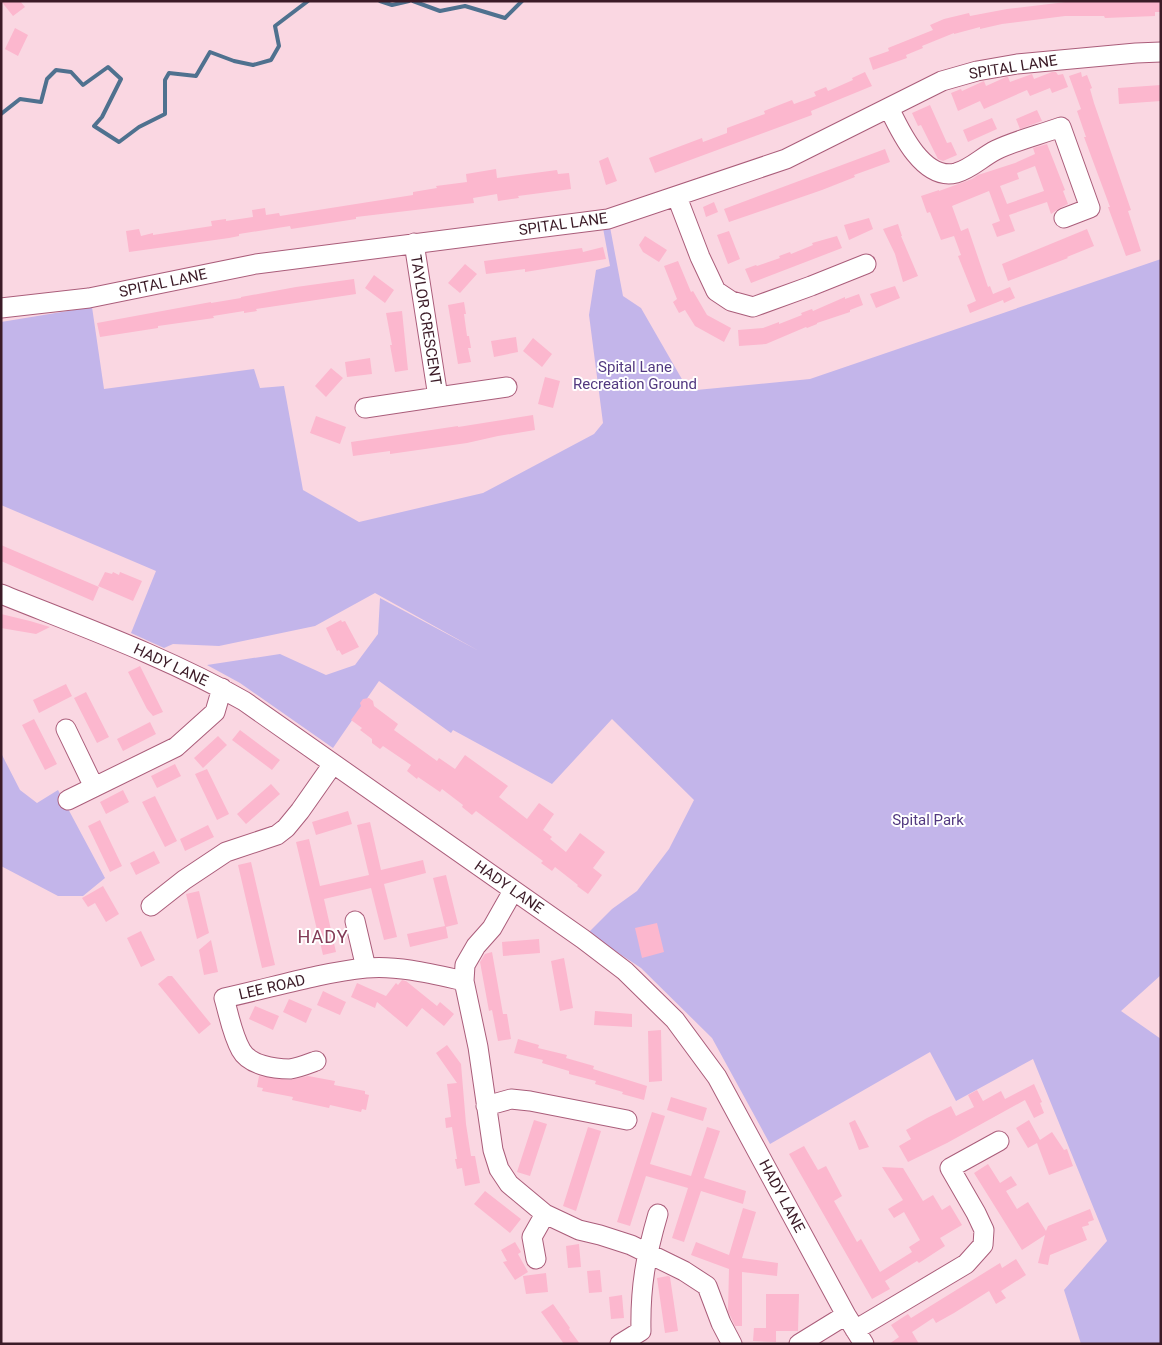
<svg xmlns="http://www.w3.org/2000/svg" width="1162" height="1345" viewBox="0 0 1162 1345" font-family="Roboto,sans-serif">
<rect width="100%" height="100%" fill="#fad7e2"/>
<!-- green -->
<path fill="#c3b5ea" d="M610 227 623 296 641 308 683 381 686 391 810 379 1161 259V975L1121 1011 1161 1039V1344H1081L1064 1290 1107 1241 1033 1059 956 1101 930 1052 770 1144 712 1038 641 968 588 933 612 909 637 891 669 849 694 800 612 719 552 784 453 730 451 733 379 681 333 748 240 683 207 665 280 654 326 675 355 665 378 634 380 598 479 651 375 593 315 626 219 646 173 644 164 648 131 633 156 571 1 505V322L92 307 104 389 254 369 260 388 284 386 303 490 359 522 483 493 594 434 603 423 589 315 596 270 610 266 603 228Z
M1 753 20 790 37 803 58 790 105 878 83 896H58L1 866Z"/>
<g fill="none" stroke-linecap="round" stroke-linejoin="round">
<!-- stream -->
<path stroke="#4f718f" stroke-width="4" d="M380 1 392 5 409 1
M413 1 440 11 465 6 505 18 522 1
M1 114 20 99 41 102 47 79 56 70 71 72 83 85 108 67 121 79 102 117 94 126 119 142 139 127 165 114V80L169 73 196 76 210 52 234 61 253 65 271 60 279 46 275 26 308 1"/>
</g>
<!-- building -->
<path fill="#fcb7ce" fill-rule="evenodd" d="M1 1H20L25 7 13 16Z
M1074 1 1161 2V12H1155V16L1105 18 1104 16H1065L1002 24 980 29V27L954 34V33L922 46 923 48 906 55 907 58 873 70 869 58 889 51 888 48 933 30 930 25 944 19 969 13 970 16 1007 9Z
M15 28 28 35 18 56 5 49Z
M865 72 872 86 811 111 812 115 655 173 649 158 702 138 703 142 727 133V128L765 114 764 111 792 100 794 104 816 96 814 92 826 87 828 91 853 80 852 78Z
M1052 72H1056L1058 75 1063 74 1068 87 1052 93 1050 88 1030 96 1027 90 984 109 980 101 958 111 951 93 961 89 962 91 984 81 986 86 1006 77H1008L1010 82 1032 74 1034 79Z
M1081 72 1082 77 1087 75 1092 88 1090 89 1094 103 1131 210 1128 211 1141 251 1126 256 1108 207H1110L1084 137H1086L1077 111 1081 109 1069 76Z
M1161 85V101L1119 104 1118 88Z
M930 105 947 143 951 142 957 155 943 161 938 159 921 125 918 126 912 113Z
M1037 110 1042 121 1020 129 1016 119Z
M992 118 997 129 968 142 963 130Z
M1047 144 1065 190 1063 191 1068 204 1060 208 1051 214 1047 202 1009 215 1015 231 997 237 992 224 1000 221 989 191 952 206 961 231 968 228 988 287 990 286 993 294 1010 287 1015 298 1004 303 1003 300 970 313 967 305 976 301 958 256 961 255 954 236 941 240 930 212 927 213 921 196 939 190V191L972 179 978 175 1015 163 1035 154 1033 148ZM1035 166 1044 191 1007 204 1000 186 1019 179 1017 173Z
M885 149 890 162 854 175 855 177 822 190 729 222 724 209Z
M608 157 617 181 606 185 599 161Z
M496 169 497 178 557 170 558 174 569 173 571 189 518 196 519 198 498 201 497 194 473 198 474 203 356 217V219L291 229 290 226 239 234V236L229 238 129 252 126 231 139 229 141 236 153 233V235L212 226 211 221 226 219V221L253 217 252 210 265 208 266 215 279 213 280 216 413 195V192L437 188 436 186 467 182 466 174Z
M714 202 718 212 706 217 703 207Z
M869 218 873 229 849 240 844 225Z
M898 224 902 236H901L918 276 903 282 895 254 883 229Z
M1087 229 1094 246 1067 257 1068 258 1008 281 1002 264Z
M729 231 740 259 728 264 717 235Z
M645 236 667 250 659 262 643 252 639 245Z
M837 236 842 248 751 283 745 269 756 265 757 266 780 258 779 256 790 252 791 254 813 245 812 243Z
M603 247 606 259 525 272V269L486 274 484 261 582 248 583 252Z
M678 261 691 292 693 291 707 315 731 328 724 342 695 326 685 310 679 313 673 302 677 299 664 266Z
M465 264 477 274 460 293 448 283Z
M374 275 394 290 385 303 365 288Z
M354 279 356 294 256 309 257 311 244 313V311L213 316 214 318 158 326V328L100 337 97 323 211 302V303L241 298V297L296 287Z
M895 286 900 298 876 308 870 294Z
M859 294 863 305 850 310V312L817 323V324L807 328 806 327 766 344 739 346 738 330 763 328 779 322V324L802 315 801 313 812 309 813 311 845 297V299Z
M464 302 466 314H464L467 336H469L471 348H468L471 362 458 364 448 305Z
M402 311 408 370 395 372 390 345H392L386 313Z
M516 337 518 352 494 357 491 341Z
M533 338 552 354 542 367 523 351Z
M370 358 372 374 347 377 345 362Z
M331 368 343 378 326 397 315 386Z
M545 377 560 381 553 408 538 404Z
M533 415 535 430 498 436 467 443 390 454V451L353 456 351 442 458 426V427Z
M316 416 346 427 340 444 310 433Z
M1 545 99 587 93 601 1 561Z
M105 572 112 574 113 572 119 575 120 572 142 581 133 601 98 586Z
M1 614 30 621 50 627 36 634 1 628Z
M341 620 342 622 345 621 359 647 342 655 339 650 337 651 326 628Z
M140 666 163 712 153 716 147 709 128 672Z
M66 684 72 696 39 713 33 700Z
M86 692 109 737 97 743 74 698Z
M369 698 373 701 374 706 398 724 394 730 437 761 439 758 455 769 465 755 508 786 499 797 527 819 539 803 554 814 543 830 552 837 550 839 566 852 580 833 605 852 593 868 602 875 588 894 577 886 578 885 555 867 552 871 541 863 543 861 476 811 472 815 462 807 463 805 442 789 440 792 418 777 417 779 407 771 411 765 383 746 380 749 372 743V739L360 730 362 728 351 720 361 706 360 703 363 699Z
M34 719 57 764 45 770 22 725Z
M150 722 156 734 123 751 117 739Z
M240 730 280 760 272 770 232 740Z
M218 736 227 745 203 768 194 758Z
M175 764 181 776 157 788 151 776Z
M207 769 229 814 217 820 195 774Z
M271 784 280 794 246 824 237 814Z
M123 790 129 802 106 814 100 802Z
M155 796 177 841 165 847 142 802Z
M348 811 352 824 316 835 312 822Z
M100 820 122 866 110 872 88 826Z
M370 822 381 870 423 860 426 873 384 884 397 937 384 940 371 888 324 899 336 952 323 955 296 842 309 839 320 886 369 875 357 825Z
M208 825 214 837 185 851 180 839Z
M154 851 160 863 136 875 130 863Z
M251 862 275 965 262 968 238 865Z
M446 875 458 924 446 927 448 938 410 947 407 934 445 926 433 878Z
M103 886 119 914 106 922 95 903 88 907 82 898Z
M199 891 209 933 197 939 186 894Z
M657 923 664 952 642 958 635 928Z
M141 931 155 960 141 967 127 938Z
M539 939 540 953 503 956 502 942Z
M211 940 218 972 204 975 199 950Z
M492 952 503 1014H507L511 1039 498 1041 492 1010 489 1011 480 962 485 954Z
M564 958 573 1008 560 1011 551 961Z
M168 976H172L211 1024 199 1034 158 984Z
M402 980 406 981 437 1006 440 1002 454 1014 444 1026 422 1008 407 1027 377 1002 375 1008 351 997 357 983 386 996 396 983 398 985Z
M323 991 346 1002 340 1015 317 1005Z
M289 999 312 1009 306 1023 283 1012Z
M255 1006 279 1016 273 1030 249 1019Z
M595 1011 632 1014V1027L594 1025Z
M661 1030 662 1081 649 1082 648 1031Z
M518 1039 539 1045 538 1048 567 1055 566 1058 594 1066 593 1069 647 1086 644 1100 622 1094 623 1092 595 1084 596 1081 569 1074V1071L542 1063 543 1060 514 1053Z
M447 1045 461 1064 466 1124 471 1156H475L480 1183 465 1186 462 1168 457 1169 455 1159H457L452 1127 446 1128 445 1118 451 1117 447 1084 457 1083 436 1053Z
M259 1076 290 1080 308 1076 335 1081 334 1085 365 1091V1094L369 1095 366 1110 362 1109 361 1112 330 1105 329 1108 292 1100 293 1097 262 1091 263 1088 257 1087Z
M1034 1084 1042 1102 1040 1103 1044 1113 1034 1118 1025 1100 947 1143 908 1162 899 1146 911 1139 906 1130 927 1118 951 1106 956 1116 974 1107 968 1095 977 1090 983 1101 1001 1091 1005 1099Z
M671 1097 707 1108 703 1121 667 1110Z
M652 1112 665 1116 650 1164 691 1176 707 1127 720 1131 704 1178 746 1191 743 1204 701 1191 684 1242 672 1238 688 1188 646 1176 630 1226 617 1222Z
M534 1120 547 1124 530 1176 517 1172Z
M855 1120 869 1147 859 1150 849 1123Z
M1029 1120 1040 1140 1052 1132 1064 1150 1067 1149 1073 1166 1049 1175 1037 1143 1028 1148 1016 1128Z
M588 1127 601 1131 576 1211 563 1206Z
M804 1146 818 1170 826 1166 842 1196 834 1201 857 1242 861 1239 880 1272 912 1252 909 1247 920 1240 904 1212 894 1218 888 1209 903 1200 882 1167 903 1168 923 1201 933 1195 942 1210 950 1205 962 1225 940 1238 945 1246 919 1263 917 1261 885 1281 890 1289 872 1299 789 1154Z
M988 1164 1000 1183 1011 1176 1017 1185 1006 1191 1017 1209 1028 1202 1046 1231 1048 1226 1090 1209 1094 1220 1088 1222 1089 1225 1082 1227 1087 1240 1050 1255 1048 1265 1038 1263 1045 1235 1022 1250 974 1173Z
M485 1191 521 1219 510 1233 474 1204Z
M743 1208 756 1212 742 1258 778 1263 777 1276 742 1272V1326H735L728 1311 729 1269 691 1255 696 1242 729 1255Z
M515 1242 521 1252 518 1254 528 1272 515 1280 503 1262 507 1261 501 1250Z
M579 1244 581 1267 568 1268 566 1246Z
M1016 1259 1026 1275 1001 1291 1006 1298 996 1304 989 1291 954 1313 936 1323 933 1318 912 1332 919 1344H889L899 1337 891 1325 908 1314 911 1318 1000 1263 1002 1268Z
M600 1270 602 1292 589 1293 587 1271Z
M546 1273 548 1292 526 1294 523 1276Z
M668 1276 670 1277 678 1331 665 1333 657 1278Z
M766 1294H799L798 1331H776V1342L753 1341 754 1328H766Z
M622 1295 624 1318 611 1319 609 1297Z
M553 1304 570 1328 569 1329 580 1344H564L541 1312Z"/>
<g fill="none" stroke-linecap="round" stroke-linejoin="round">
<!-- minor casing -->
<g stroke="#aa5d7a" stroke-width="21">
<path id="minor" d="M889 108C900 131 923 181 956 173 971 169 982 157 996 150 1017 140 1039 135 1061 127L1090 208 1064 218
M677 197 700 257 716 291 731 301 753 307 811 286 866 264
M414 243 438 397 507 387
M1 308 89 298 256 264 608 219 786 159 942 81 977 71 1017 64 1136 53 1161 52
M365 408 438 397
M1 594C83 627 167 657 244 701L583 939 625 971 675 1020 717 1077 846 1315 864 1344
M66 729 94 787
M68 800 176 747 215 712 222 688
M513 891 492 928 476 946 465 965 464 981 478 1047 493 1150 499 1169 509 1184 545 1214
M151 906 184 880 226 852 277 835 286 828 300 811 333 764
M355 921 366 968
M316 1061C308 1064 298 1068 290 1069 274 1069 249 1065 241 1050 232 1034 229 1015 224 998 271 988 318 973 366 968 398 965 433 974 464 981
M486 1106 511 1099 530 1101 627 1120
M536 1259 532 1237 545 1214 579 1230 600 1235 631 1245 684 1271 707 1286 721 1323 732 1344
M855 1330 966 1264 983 1245 984 1230 976 1213 950 1168 999 1141
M620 1344 641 1331C640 1287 646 1255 658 1214
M799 1344 846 1315"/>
</g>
<!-- minor -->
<use href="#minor" stroke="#fff" stroke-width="19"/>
</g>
<g text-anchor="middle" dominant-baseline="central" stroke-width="4" stroke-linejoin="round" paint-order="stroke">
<!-- street labels -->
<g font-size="15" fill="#3b1b27" stroke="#fff">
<text transform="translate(1013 67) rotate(-9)">SPITAL LANE</text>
<text transform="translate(563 224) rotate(-8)">SPITAL LANE</text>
<text transform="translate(163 283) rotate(-12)">SPITAL LANE</text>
<text transform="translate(426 320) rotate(81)">TAYLOR CRESCENT</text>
<text transform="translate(171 665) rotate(25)">HADY LANE</text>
<text transform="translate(509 887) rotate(35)">HADY LANE</text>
<text transform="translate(272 987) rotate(-13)">LEE ROAD</text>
<text transform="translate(782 1196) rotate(62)">HADY LANE</text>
</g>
<!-- park labels -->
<g font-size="15" fill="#523980" stroke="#fff">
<text x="635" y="367">Spital Lane<tspan x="635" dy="17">Recreation Ground</tspan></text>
<text x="928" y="820">Spital Park</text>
</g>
<!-- quarter labels -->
<g font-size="18" letter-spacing="1" fill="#833b57" stroke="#fff">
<text x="323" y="936">HADY</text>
</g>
</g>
<!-- border -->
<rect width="1162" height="1345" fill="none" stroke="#3b1b27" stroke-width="5"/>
</svg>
